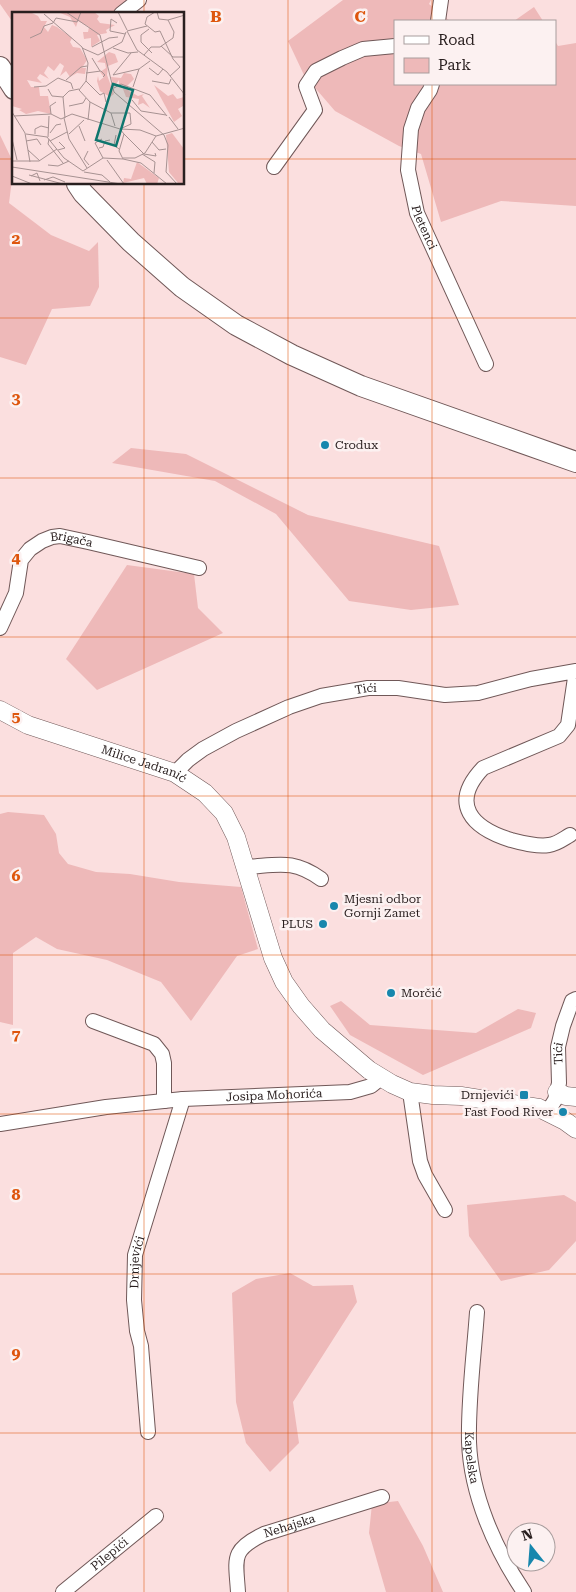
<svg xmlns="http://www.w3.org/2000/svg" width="576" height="1592" viewBox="0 0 576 1592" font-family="'Roboto Serif',serif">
<rect width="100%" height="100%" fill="#fbdfdf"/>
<!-- green -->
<path fill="#eeb9b9" d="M0 0H128L112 14H14V24L0 4Z
M343 0H431L429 4 450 21H395V84H555V41L558 46 576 43V206L501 201 441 222 421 154 399 146 335 111 304 75 288 41Z
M534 7 543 21H514Z
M0 135 14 164 9 203 51 235 89 251 98 242 99 287 90 306 52 309 26 365 0 357Z
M131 448 186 454 308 515 439 546 459 605 411 610 349 601 276 514 215 481 112 463Z
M127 565 194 574 198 608 223 633 97 690 66 659Z
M8 812 44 815 56 834 59 853 68 864 96 872 130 874 179 882 241 887 258 949 237 956 191 1021 161 982 107 960 57 949 36 937 13 953V1025L0 1022V814Z
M341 1001 370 1025 476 1033 518 1009 536 1013 531 1028 423 1075 350 1035 330 1006Z
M564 1195 576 1202V1241L549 1270 501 1281 469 1236 467 1205Z
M290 1273 313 1286 353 1285 357 1302 293 1402 299 1443 270 1472 246 1443 236 1402 232 1293 256 1279Z
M398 1501 423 1546 443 1592H386L369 1533 372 1504Z"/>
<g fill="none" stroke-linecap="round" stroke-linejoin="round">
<!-- minor casing -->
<g stroke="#705858" stroke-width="16">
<g id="minor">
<path d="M121 14 139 0"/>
<path d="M438 21 441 0"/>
<path id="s1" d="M432 84 430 90 418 108 411 129 408 170 417 213 486 364"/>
<path d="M274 167 315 110 306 86 316 71 342 58 363 49 395 46"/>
<path id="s2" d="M0 628 16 593 21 560 30 549 42 541 52 537 60 536 88 542 199 568"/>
<path id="s3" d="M175 773 188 760 203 749 236 731 289 707 321 696 368 688H398L445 695 478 693 531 679 576 671 568 725 559 736 483 768C449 804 472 828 511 840 523 843 537 847 549 845 557 844 563 839 570 835"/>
<path d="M246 867C279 865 293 859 321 879"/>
<path d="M93 1021 154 1044 162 1054 164 1063V1101"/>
<path d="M410 1092 420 1161 425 1175 445 1210"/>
<path id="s4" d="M548 1111 555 1100 559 1083 558 1047 563 1026 572 1001 576 999"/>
<path id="s5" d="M0 1124 106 1107 183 1099 350 1092 371 1086 381 1078"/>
<path id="s6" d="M477 1312C474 1355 468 1399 469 1442 471 1495 495 1549 524 1592"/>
<path id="s7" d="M148 1432 141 1346 137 1331 134 1300 135 1255 183 1099"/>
<path id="s8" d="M63 1592 156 1516"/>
<path id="s9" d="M238 1592C236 1559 230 1550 264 1534L382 1497"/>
</g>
</g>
<!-- tertiary casing -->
<g stroke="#705858" stroke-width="19">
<g id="tertiary">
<path id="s10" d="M0 710 28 725 175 773 205 793 224 813 236 837 273 958 284 982 301 1006 322 1030 369 1070 392 1084 410 1092 433 1095 461 1096 539 1108 565 1121 576 1129"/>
<path d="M557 1092 566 1096 576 1097"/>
</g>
</g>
<!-- secondary casing -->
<g stroke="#705858" stroke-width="22">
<path id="secondary" d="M0 67 14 89
M77 184 83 193 131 242 182 287 236 325 292 355 361 386 576 462"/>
</g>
<!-- minor -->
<use href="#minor" stroke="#fff" stroke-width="14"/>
<!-- tertiary -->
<use href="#tertiary" stroke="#fff" stroke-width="18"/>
<!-- secondary -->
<use href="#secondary" stroke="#fff" stroke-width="20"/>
</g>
<!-- grid -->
<path fill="none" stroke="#de560d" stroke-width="1" stroke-opacity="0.55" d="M144 0V14M288 0V1592M432 0V21M432 84V1592M0 159H14M184 159H576M144 184V1592M0 318H576M0 478H576M0 637H576M0 796H576M0 955H576M0 1114H576M0 1274H576M0 1433H576"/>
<!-- markers -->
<g fill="#1787ad" stroke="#fcf1f1" stroke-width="2">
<circle cx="325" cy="445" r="5"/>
<circle cx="334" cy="906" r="5"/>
<circle cx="323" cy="924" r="5"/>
<circle cx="391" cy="993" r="5"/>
<rect x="519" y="1090" width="10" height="10" rx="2.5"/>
<circle cx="563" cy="1112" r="5"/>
</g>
<g text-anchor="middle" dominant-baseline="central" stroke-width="5" stroke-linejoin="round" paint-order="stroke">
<!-- street labels -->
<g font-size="12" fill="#291f1f" stroke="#fcf1f1">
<text stroke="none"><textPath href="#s1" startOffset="151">Pletenci</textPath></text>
<text stroke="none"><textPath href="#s2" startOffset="131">Brigača</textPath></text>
<text stroke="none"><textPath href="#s3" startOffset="212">Tići</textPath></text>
<text stroke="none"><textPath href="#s10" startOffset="154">Milice Jadranić</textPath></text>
<text stroke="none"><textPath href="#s4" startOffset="60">Tići</textPath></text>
<text stroke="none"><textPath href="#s5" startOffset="276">Josipa Mohorića</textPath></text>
<text stroke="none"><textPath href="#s7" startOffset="171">Drnjevići</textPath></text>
<text stroke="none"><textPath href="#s6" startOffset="146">Kapelska</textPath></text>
<text stroke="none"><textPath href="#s9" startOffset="98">Nehajska</textPath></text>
<text stroke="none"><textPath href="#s8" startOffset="60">Pilepići</textPath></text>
</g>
<!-- poi labels -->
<g font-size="12" fill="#291f1f" stroke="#fcf1f1" text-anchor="start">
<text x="335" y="445">Crodux</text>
<text x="344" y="899">Mjesni odbor<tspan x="344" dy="14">Gornji Zamet</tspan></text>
<text x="313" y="924" text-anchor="end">PLUS</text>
<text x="401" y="993">Morčić</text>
<text x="514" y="1095" text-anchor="end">Drnjevići</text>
<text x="553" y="1112" text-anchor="end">Fast Food River</text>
</g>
</g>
<!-- overview -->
<g transform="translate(12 12)">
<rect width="172" height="172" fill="#fbdfdf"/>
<path d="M0 0H18L26 4 29 9H35L32 15 36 20 40 13 45 15 60 26 58 30 61 35 68 36 75 48 70 56H74L73 62 65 61 58 65 54 59 48 64 52 54 48 51 42 59 36 54 32 61 37 67 28 62 25 66 30 71 15 68 19 75H27L28 84H36L39 102 26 99 14 102 7 98 10 97 0 94ZM46 0H82L87 4 85 7 88 11 103 13 94 18 95 21 85 23 88 29 79 35V26L72 27 71 20H76L77 15 66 9 64 15 58 5ZM97 40 103 42 106 50 96 54 95 63 102 82 98 85 88 79 85 69 86 64 87 69 92 65 88 60 94 56 93 51 85 50ZM112 61 119 62 122 67 115 74 117 79 126 84 132 82 130 84 138 96 131 91 126 93 127 87 114 85 111 77 113 74 107 72V68L102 75 99 65 109 66ZM142 73 156 84 161 82 165 87 172 85 171 94 166 97 170 104 162 110ZM160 121 172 137V172L166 171 157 160 154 123ZM125 150 147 166 145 172H135L132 166 111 171 112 166 119 167Z" fill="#eeb9b9"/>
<path fill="none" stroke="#a79292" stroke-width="1" d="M26 0H42M54 0 88 23 102 80 152 123 156 133 154 160 165 172M106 0 115 18M143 0 135 5 133 12 143 20 148 19M145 0 147 7 156 8M32 2 70 35 76 51 74 69 67 78 78 90 99 101 103 114M156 8 162 20 161 26M156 8 173 3M105 11 99 7 98 19 113 22M137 17 129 23V30L140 41M115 19 135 14M115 19 125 38 155 60 173 83M148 19 161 47 168 55 158 64M18 26 29 21 32 14 41 11 44 6 65 10 69 0M149 34 161 45H173M80 35 97 26 106 25M70 36 86 43 110 30 114 20M101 36 116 41 126 40M119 41 101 63 127 57M132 43 139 35H148L161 26M80 46 88 59M137 56 146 63 151 57M74 61 89 59 93 63 91 65M54 68 69 55 75 54M74 69 88 83 92 81 94 90M140 69 157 72 159 67M22 75 34 74 46 66 59 71 61 77M121 75 127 57 138 49M102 76 109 72 138 83 155 104M36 77 40 84 51 85M120 88 129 99 154 103M57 94 71 91 74 86M0 100 13 121 18 150M99 101H118L119 112 108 117M39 102 38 94 44 90M2 104 39 102 49 107 60 102 108 117 112 122 107 139 111 147 91 146 71 159M157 105 166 117M52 106 57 127 75 156M53 106 51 85 57 79 67 77M76 108 78 90M67 114 73 129M109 117 128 118 144 124 173 116M38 121 44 113 49 112M14 122 35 125M23 122V117L29 114 37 116M57 122 72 108M112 122 132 142 144 144 143 141M104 123 102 133 107 137M35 125 52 146 71 159M36 125 37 104M0 127 5 148M37 127 36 132 51 151M90 127 83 131 91 146M14 129 25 127 29 133M38 129 55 120M140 130 147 138 154 137M87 136 91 135 93 129 98 128M16 138 28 149M46 138 53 136 47 130M76 139 72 147 77 153M130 142 143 150 142 161M111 146H123L133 141 144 124M111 147 129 151 155 172M95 148 112 172M0 149H27L45 137M36 153 46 154 57 149M0 155 109 172M72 160 90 163 98 170M17 163 51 172M0 164 20 172M19 164 25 161 28 169M32 168 41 165 53 170"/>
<path fill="#0f766e" fill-opacity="0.15" stroke="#0f766e" stroke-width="2.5" d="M101 72 121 78 104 134 84 128Z"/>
<rect width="172" height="172" fill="none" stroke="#291f1f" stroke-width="2.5"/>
</g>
<g font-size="16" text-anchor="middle" font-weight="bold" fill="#de560d" stroke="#fcf1f1" stroke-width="5" stroke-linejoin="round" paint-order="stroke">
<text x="216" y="22">B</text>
<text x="360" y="22">C</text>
<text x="16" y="244">2</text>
<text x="16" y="404">3</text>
<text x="16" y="563">4</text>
<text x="16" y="722">5</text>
<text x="16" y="881">6</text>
<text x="16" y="1040">7</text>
<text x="16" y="1200">8</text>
<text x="16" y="1359">9</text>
</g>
<!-- legend -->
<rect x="394" y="20" width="162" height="65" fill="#fcf1f1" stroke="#a89d9d"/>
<rect x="404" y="36" width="25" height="8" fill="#ffffff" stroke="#a89d9d"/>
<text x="438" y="45" font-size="15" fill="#291f1f">Road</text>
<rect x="404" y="58" width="25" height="15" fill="#eeb9b9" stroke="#a89d9d"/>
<text x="438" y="70" font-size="15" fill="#291f1f">Park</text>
<!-- north arrow -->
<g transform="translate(531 1547) rotate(343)"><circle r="24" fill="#fcf1f1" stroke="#a89d9d"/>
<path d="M0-4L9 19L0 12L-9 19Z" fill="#1787ad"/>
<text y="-8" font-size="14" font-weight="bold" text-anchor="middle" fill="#291f1f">N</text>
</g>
</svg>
